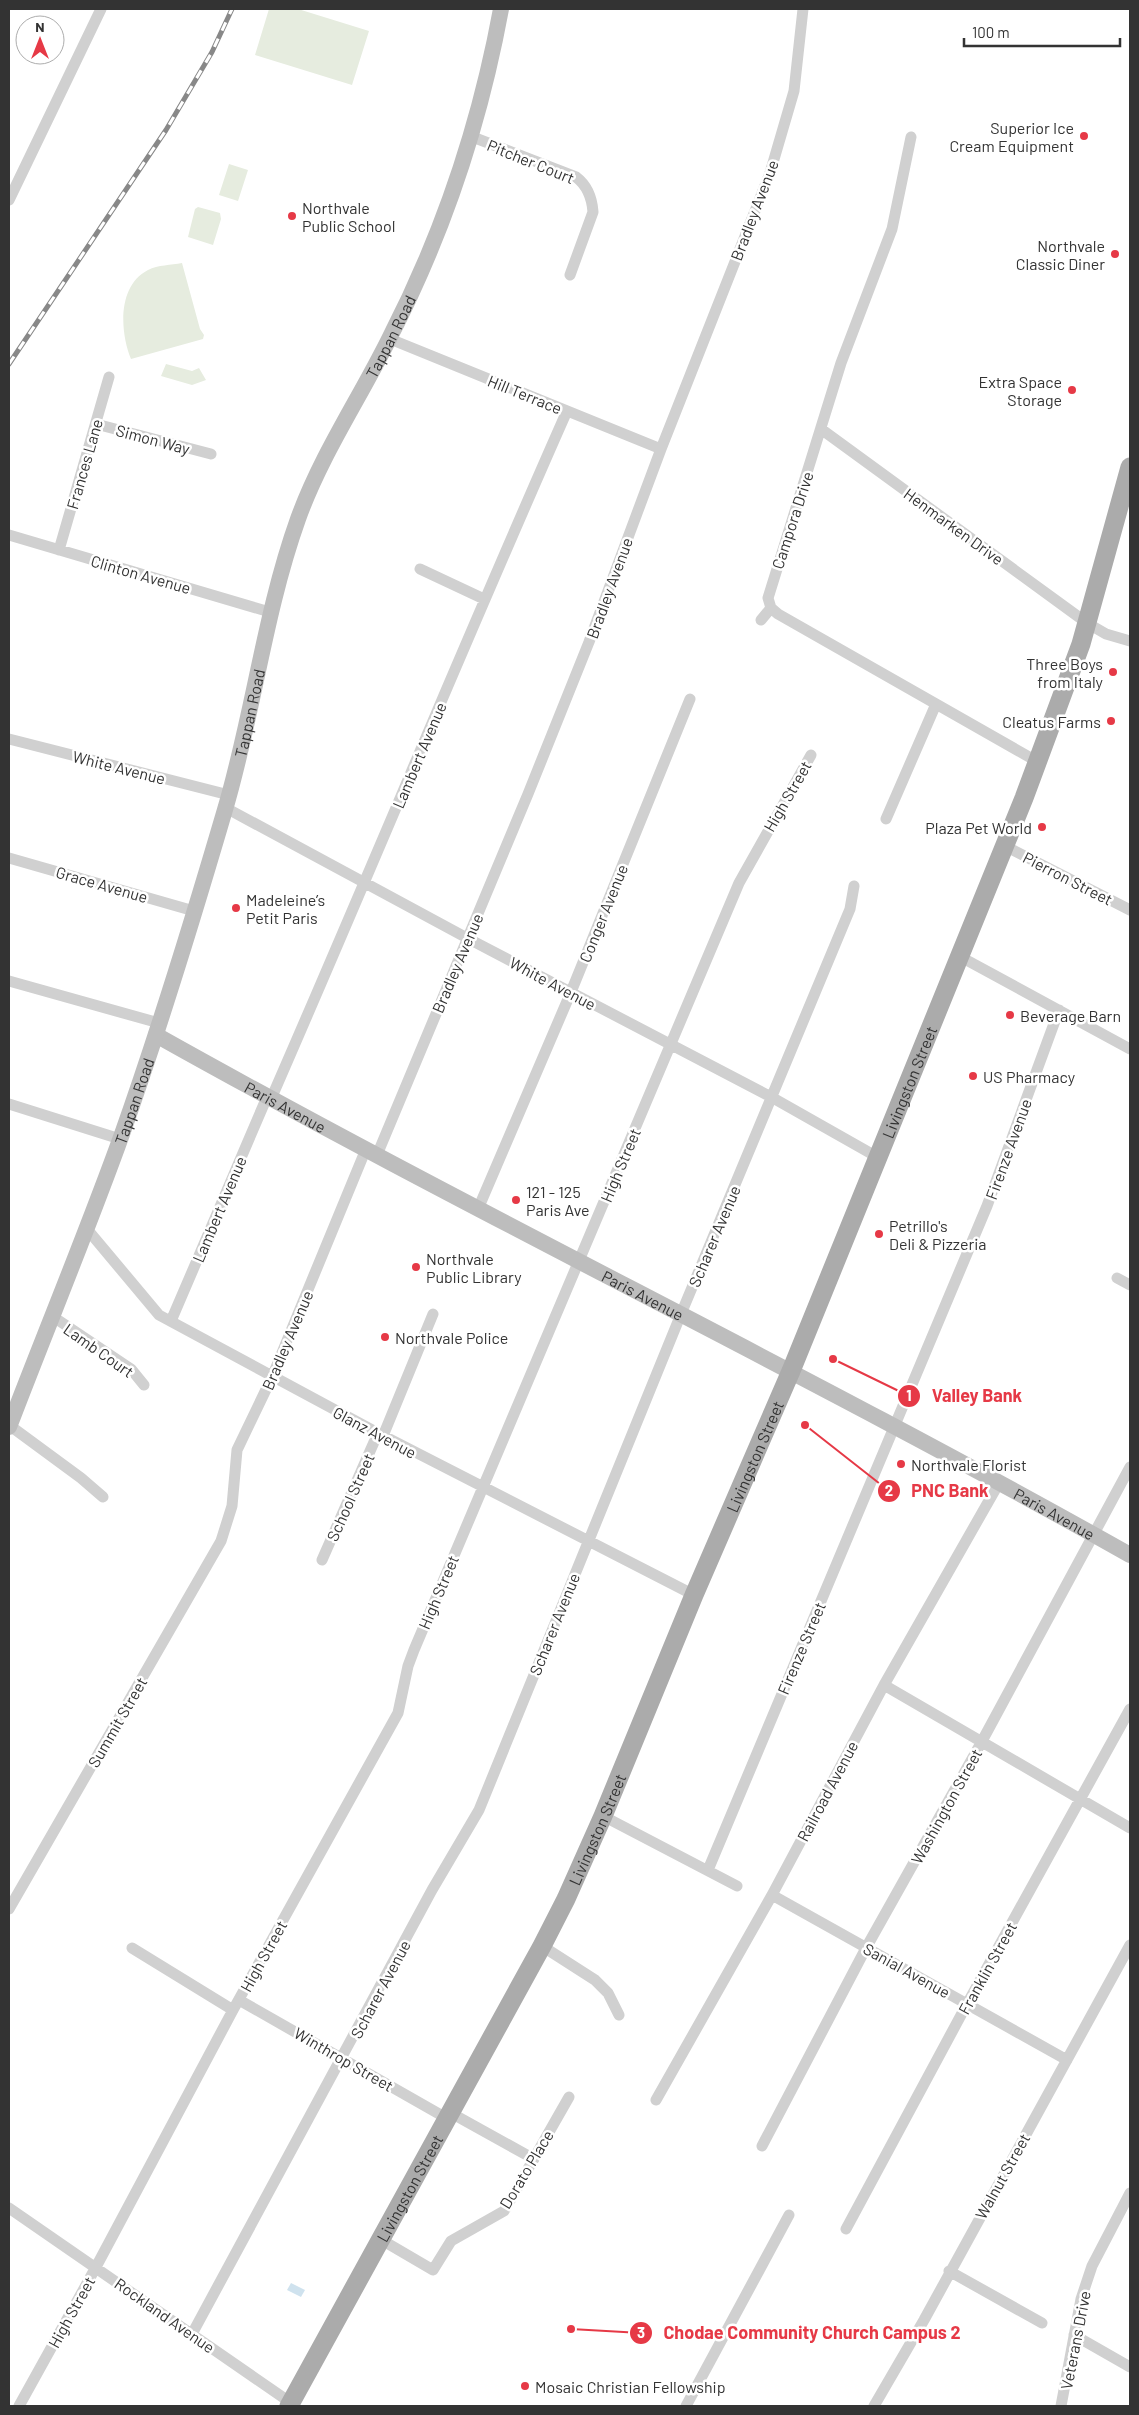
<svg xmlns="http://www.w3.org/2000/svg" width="1139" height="2415" viewBox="0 0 1139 2415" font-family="Barlow,sans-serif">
<rect width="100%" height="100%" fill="#fff"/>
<!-- green -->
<path fill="#e6ecdf" d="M269 9H298L369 31 352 85 255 55Z
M229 164 248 170 238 201 219 195Z
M198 207 220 213 221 219 213 245 188 237 195 209Z
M182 263 200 329 204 335 203 339 131 359C120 332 117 286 148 270 158 265 171 265 182 263Z
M166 364 192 371 199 368 206 380 192 385 161 376Z"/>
<!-- water -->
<path fill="#cfe2ee" d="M291 2283 305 2290 301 2297 287 2290Z"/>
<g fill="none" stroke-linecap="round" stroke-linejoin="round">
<!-- street -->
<path stroke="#d0d0d0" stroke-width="11" d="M470 136 576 177C588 186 592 198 593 212L570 275
M911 137 892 229 841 363 768 598 771 608 778 614 1038 762
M9 200 101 9
M390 339 661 449
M96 424 211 454
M821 429 1087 623 1106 634 1130 641
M9 535 273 613
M59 550 109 377
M420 569 484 599
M761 620 771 608
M9 739 229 795
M226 808 467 938 773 1098 879 1158
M886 819 936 704
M1005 846 1130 910
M9 858 194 911
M959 956 1130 1049
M9 981 159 1023
M271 1099C371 870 466 639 567 411
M9 1104 120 1139
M377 1155 528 794 589 642 661 449 770 173 794 91 803 9
M478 1209 571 992 690 699
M87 1229 159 1315 378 1433 694 1595
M1117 1278 1130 1285
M52 1316 131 1369 144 1385
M171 1321 267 1097
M9 1425 81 1478 103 1497
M383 1436 433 1314
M322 1560 378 1433
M884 1685 1130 1828
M603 1816 737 1886
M708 1870 987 1206 1059 1010
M772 1895 1067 2060
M9 1909 221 1541 232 1506 237 1450 272 1377 366 1149
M542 1946 595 1980 608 1993 619 2015
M132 1948 233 2010
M239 2000 448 2119
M656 2100 772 1895 884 1685 999 1483
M451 2113 534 2159
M762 2146 866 1948 981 1743 1130 1467
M9 2208 294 2405
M846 2229 967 2004 1130 1709
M380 2239 433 2270 451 2241 504 2211 569 2097
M949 2271 1042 2323
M192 2334 432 1890 479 1810 681 1314 850 909 854 886
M1074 2335 1130 2367
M19 2406 96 2267 233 2010 398 1713 408 1666 414 1650 739 883 811 755
M686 2406 789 2215
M874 2406 924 2320 1130 1945
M1061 2406 1081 2299 1092 2266 1130 2193"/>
<!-- secondary -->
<g stroke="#bdbdbd" stroke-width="16">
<path id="s1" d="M156 1035C477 1215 809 1374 1130 1555"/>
<path id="s2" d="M9 1427C46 1330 86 1234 121 1137 159 1030 192 922 224 813 253 717 264 614 298 519 321 455 360 398 390 337 443 234 480 123 501 9"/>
</g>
<!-- primary -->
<path stroke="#ababab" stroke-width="19" id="s3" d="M289 2406 542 1946 566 1899 603 1816 694 1595 791 1371 1024 798 1081 644 1130 467"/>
<!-- rail casing -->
<g stroke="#888" stroke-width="5">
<path id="rail" d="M9 364 166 130 212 52 232 9"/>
</g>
<!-- rail -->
<use href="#rail" stroke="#fff" stroke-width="3" stroke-dasharray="9" stroke-linecap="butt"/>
</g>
<!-- markers -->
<g fill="#e63946" stroke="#fff" stroke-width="2">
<circle cx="1084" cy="136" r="5"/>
<circle cx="292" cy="216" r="5"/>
<circle cx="1115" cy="254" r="5"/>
<circle cx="1072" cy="390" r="5"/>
<circle cx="1113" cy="672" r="5"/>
<circle cx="1111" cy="721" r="5"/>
<circle cx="1042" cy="827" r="5"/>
<circle cx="236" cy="908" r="5"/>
<circle cx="1010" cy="1015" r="5"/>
<circle cx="973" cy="1076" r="5"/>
<circle cx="516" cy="1200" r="5"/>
<circle cx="879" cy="1234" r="5"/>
<circle cx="416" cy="1267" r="5"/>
<circle cx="385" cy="1337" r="5"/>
<circle cx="901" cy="1464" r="5"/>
<circle cx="525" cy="2386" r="5"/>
</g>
<g text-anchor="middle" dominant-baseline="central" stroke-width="5" stroke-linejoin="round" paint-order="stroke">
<!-- poi labels -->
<g font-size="16" fill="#333" stroke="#fff" text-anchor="start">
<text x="1074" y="127" text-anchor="end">Superior Ice<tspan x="1074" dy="18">Cream Equipment</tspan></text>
<text x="302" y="207">Northvale<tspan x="302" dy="18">Public School</tspan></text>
<text x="1105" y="245" text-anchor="end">Northvale<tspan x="1105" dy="18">Classic Diner</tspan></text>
<text x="1062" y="381" text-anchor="end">Extra Space<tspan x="1062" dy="18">Storage</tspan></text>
<text x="1103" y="663" text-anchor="end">Three Boys<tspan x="1103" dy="18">from Italy</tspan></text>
<text x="1101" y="721" text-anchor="end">Cleatus Farms</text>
<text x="1032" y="827" text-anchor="end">Plaza Pet World</text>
<text x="246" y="899">Madeleine’s<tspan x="246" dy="18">Petit Paris</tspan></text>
<text x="1020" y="1015">Beverage Barn</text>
<text x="983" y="1076">US Pharmacy</text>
<text x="526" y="1191">121 - 125<tspan x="526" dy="18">Paris Ave</tspan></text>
<text x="889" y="1225">Petrillo's<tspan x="889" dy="18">Deli &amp; Pizzeria</tspan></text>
<text x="426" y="1258">Northvale<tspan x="426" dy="18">Public Library</tspan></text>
<text x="395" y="1337">Northvale Police</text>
<text x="911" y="1464">Northvale Florist</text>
<text x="535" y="2386">Mosaic Christian Fellowship</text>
</g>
<!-- street labels -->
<g font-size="16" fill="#333" stroke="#fff">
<text transform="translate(531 161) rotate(22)">Pitcher Court</text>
<text transform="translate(754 210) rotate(-69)">Bradley Avenue</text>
<text stroke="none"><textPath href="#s2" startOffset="1159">Tappan Road</textPath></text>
<text transform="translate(525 394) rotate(22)">Hill Terrace</text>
<text transform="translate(153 439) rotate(15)">Simon Way</text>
<text transform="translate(84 464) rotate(-74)">Frances Lane</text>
<text transform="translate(792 520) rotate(-72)">Campora Drive</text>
<text transform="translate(954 526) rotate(36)">Henmarken Drive</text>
<text transform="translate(141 574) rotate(16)">Clinton Avenue</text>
<text transform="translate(609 588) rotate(-70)">Bradley Avenue</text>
<text stroke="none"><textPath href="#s2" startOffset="754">Tappan Road</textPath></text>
<text transform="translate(419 755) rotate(-67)">Lambert Avenue</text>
<text transform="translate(119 767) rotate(14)">White Avenue</text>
<text transform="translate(787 796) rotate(-60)">High Street</text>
<text transform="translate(1068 878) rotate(27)">Pierron Street</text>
<text transform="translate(102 884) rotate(16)">Grace Avenue</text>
<text transform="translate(603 913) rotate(-68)">Conger Avenue</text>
<text transform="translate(457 963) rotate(-67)">Bradley Avenue</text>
<text transform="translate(553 983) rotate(28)">White Avenue</text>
<text stroke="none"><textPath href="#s3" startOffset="1464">Livingston Street</textPath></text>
<text stroke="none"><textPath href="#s2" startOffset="349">Tappan Road</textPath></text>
<text stroke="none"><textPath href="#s1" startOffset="148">Paris Avenue</textPath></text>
<text transform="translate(1008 1149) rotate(-70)">Firenze Avenue</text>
<text transform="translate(620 1165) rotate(-67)">High Street</text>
<text transform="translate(219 1209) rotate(-67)">Lambert Avenue</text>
<text transform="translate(714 1236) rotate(-67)">Scharer Avenue</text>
<text stroke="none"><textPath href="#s1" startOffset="552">Paris Avenue</textPath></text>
<text transform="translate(287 1340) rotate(-67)">Bradley Avenue</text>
<text transform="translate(99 1350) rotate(35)">Lamb Court</text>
<text transform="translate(375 1432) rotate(28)">Glanz Avenue</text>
<text stroke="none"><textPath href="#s3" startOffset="1059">Livingston Street</textPath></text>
<text transform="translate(350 1497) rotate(-66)">School Street</text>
<text stroke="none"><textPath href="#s1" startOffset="1018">Paris Avenue</textPath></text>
<text transform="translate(438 1592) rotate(-67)">High Street</text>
<text transform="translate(554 1624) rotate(-68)">Scharer Avenue</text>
<text transform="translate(801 1648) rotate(-67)">Firenze Street</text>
<text transform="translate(117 1722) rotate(-60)">Summit Street</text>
<text transform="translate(827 1791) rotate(-62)">Railroad Avenue</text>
<text transform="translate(946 1806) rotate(-61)">Washington Street</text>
<text stroke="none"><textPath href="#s3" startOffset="654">Livingston Street</textPath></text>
<text transform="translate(263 1956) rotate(-61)">High Street</text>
<text transform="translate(987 1968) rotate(-61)">Franklin Street</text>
<text transform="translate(907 1970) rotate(29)">Sanial Avenue</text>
<text transform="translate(380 1989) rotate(-62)">Scharer Avenue</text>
<text transform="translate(344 2059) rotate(30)">Winthrop Street</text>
<text transform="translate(526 2169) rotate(-59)">Dorato Place</text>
<text transform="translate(1002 2176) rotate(-61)">Walnut Street</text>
<text stroke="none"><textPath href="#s3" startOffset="249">Livingston Street</textPath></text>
<text transform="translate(71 2312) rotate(-61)">High Street</text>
<text transform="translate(165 2315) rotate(35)">Rockland Avenue</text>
<text transform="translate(1075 2340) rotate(-79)">Veterans Drive</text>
</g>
</g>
<!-- callouts -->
<path fill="none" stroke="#e63946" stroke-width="2" d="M833 1359L909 1396M805 1425L889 1491M571 2329L641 2333"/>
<g fill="#e63946" stroke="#fff" stroke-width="2">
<circle cx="833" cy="1359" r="5"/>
<circle cx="805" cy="1425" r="5"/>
<circle cx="571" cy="2329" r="5"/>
<circle cx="909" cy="1396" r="12"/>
<circle cx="889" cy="1491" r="12"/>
<circle cx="641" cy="2333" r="12"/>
</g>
<g font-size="15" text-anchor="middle" font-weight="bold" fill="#fff">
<text x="909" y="1401">1</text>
<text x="889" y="1496">2</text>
<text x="641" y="2338">3</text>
</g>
<g font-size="18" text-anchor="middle" font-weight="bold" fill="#e63946" stroke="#fff" stroke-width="5" stroke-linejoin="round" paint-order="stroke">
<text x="977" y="1402">Valley Bank</text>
<text x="950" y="1497">PNC Bank</text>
<text x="812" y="2339">Chodae Community Church Campus 2</text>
</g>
<!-- border -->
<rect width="1139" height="2415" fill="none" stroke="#333333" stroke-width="20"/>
<!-- north arrow -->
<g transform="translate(40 40)"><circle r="24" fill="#ffffff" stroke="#adadad"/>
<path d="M0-4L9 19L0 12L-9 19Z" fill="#e63946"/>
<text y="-8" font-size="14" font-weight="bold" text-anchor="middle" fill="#333333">N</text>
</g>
<!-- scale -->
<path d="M964 38v8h156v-8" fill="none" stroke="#333333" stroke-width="2.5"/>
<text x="972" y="38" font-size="15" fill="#333333" stroke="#ffffff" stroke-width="4" paint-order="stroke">100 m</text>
</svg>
